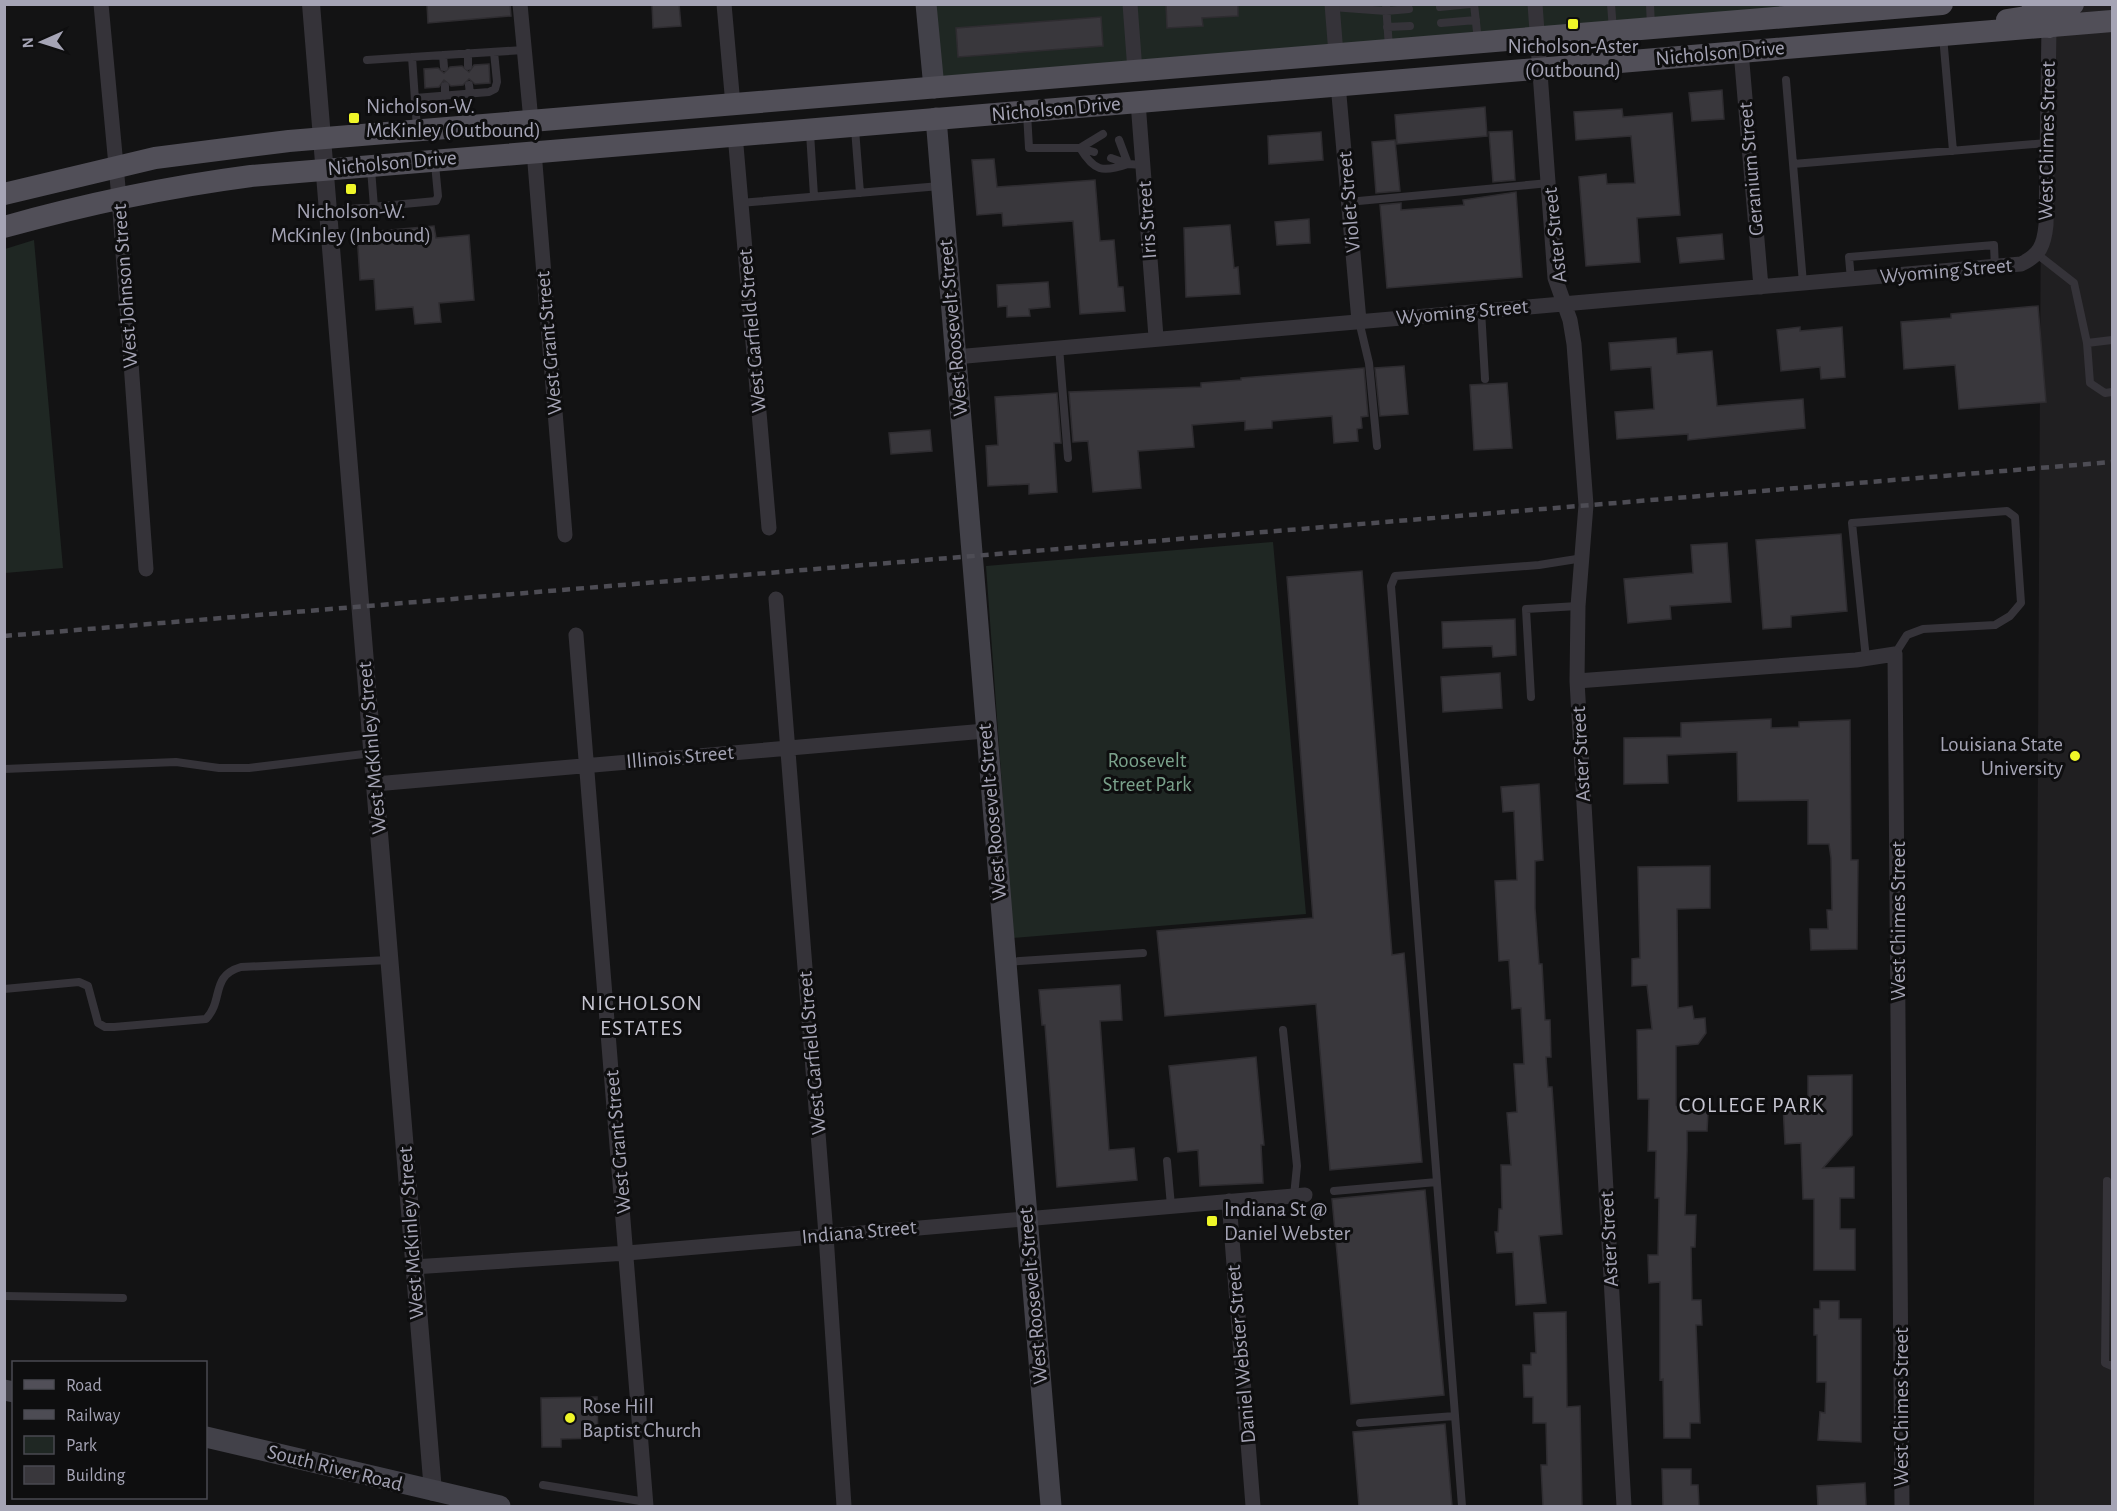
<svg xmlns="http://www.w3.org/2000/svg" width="2117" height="1511" viewBox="0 0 2117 1511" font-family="'Alegreya Sans',sans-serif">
<rect width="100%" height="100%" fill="#131314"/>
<!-- built -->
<path fill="#201f21" d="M2042 5H2112V1506H2034Z"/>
<!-- green -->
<path fill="#1f2723" d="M927 4 1938 5 934 88Z
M34 240 63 568 5 573V249Z
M1273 542 1306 914 1013 938 986 566Z"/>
<!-- building -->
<path fill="#39373c" stroke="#2e2c30" stroke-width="1.5" d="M427 4H510L511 16 428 23Z
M652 4H679L681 26 653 28Z
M1166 4H1238V16L1202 18 1203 26 1167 28Z
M1101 17 1103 46 958 57 956 28Z
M489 64 490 83 475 84 469 79 463 85 451 86 444 80 439 87 425 88 424 69 438 68 444 73 450 67 462 66 469 72 474 65Z
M1722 90 1724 119 1692 121 1689 93Z
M1485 107 1487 136 1397 144 1395 115Z
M1622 109 1623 117 1672 113 1680 215 1637 218 1640 262 1586 266 1579 177 1606 174 1607 184 1635 183 1631 136 1576 140 1574 112Z
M1512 131 1515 180 1493 182 1489 132Z
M1321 132 1323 160 1269 164 1268 136Z
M1395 140 1400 191 1376 193 1372 142Z
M994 159 997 187 1095 180 1100 241 1114 240 1118 287H1123L1125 311 1080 314 1073 221 1003 226 1002 213 977 215 972 160Z
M1516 192 1522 277 1387 288 1380 205 1401 203V210L1464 205 1463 200Z
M1309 219 1310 243 1277 245 1275 222Z
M1230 225 1234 268 1238 267 1240 294 1186 297 1184 228Z
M434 226 436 238 469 235 474 300 439 303 441 322 415 324 413 307 376 310 374 279 360 280 357 233Z
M1722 234 1724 259 1680 263 1677 238Z
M1048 282 1050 307 1029 309 1030 316 1007 317V306L998 307 997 285Z
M2038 306 2046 402 1959 409 1955 365 1904 369 1901 322 1951 318V314Z
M1800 327V331L1842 327 1845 377 1821 379 1820 367 1781 371 1777 330Z
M1676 338 1677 354 1712 351 1717 406 1803 399 1805 428 1688 440V434L1617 439 1615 412 1654 409 1651 367 1611 370 1609 343Z
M1404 366 1408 414 1380 416 1375 368Z
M1364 368 1368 416 1361 417 1362 428 1357 429 1358 441 1334 443 1332 416 1272 421V428L1245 430V421L1192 425 1194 447 1138 451 1141 488 1093 492 1088 441 1073 442 1069 392 1201 387V383L1241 380V378Z
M1507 383 1512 448 1474 450 1470 385Z
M1057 393 1061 443H1054L1057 492 1029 494V484L988 486 986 446 998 445 995 397Z
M930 430 932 451 891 454 889 433Z
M1841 534 1847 611 1791 616V627L1763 629 1756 540Z
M1727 543 1731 602 1670 606 1671 619 1628 623 1624 579 1693 573 1691 545Z
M1362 571 1392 955 1404 953 1422 1162 1330 1170 1316 1004 1165 1016 1157 931 1313 918 1287 577Z
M1515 619 1516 655 1493 657 1492 646 1443 648 1442 622Z
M1500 673 1502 708 1443 712 1441 677Z
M1771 719V728L1799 727V722L1850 720 1851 860H1858L1857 949 1811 950 1810 929H1828L1827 910H1832L1831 858 1829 844H1808V800L1738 801 1737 752 1667 755 1668 783 1624 784V738L1681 737V723Z
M1539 784 1543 860 1535 861V908L1539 964H1542L1545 1020H1550L1551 1057H1546L1548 1087H1552L1562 1234 1539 1236 1546 1303 1516 1305 1513 1252 1497 1253 1495 1232H1498L1499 1209H1502L1501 1165H1511L1507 1113 1517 1112 1514 1064H1524L1521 1008 1512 1009 1509 960 1499 961 1495 881 1517 880 1514 811 1503 812 1501 787Z
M1710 866V908L1677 909 1678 1008 1692 1006 1694 1019 1705 1018 1706 1033 1698 1044 1676 1046V1105H1680V1111L1708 1112 1707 1131H1687V1151L1685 1215H1696L1695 1247H1691L1692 1300H1701L1702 1325H1696L1700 1423H1690V1438H1664L1663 1379 1660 1380V1282L1649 1283 1648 1255H1658L1659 1198H1655L1656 1151H1648L1649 1099H1638L1637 1030 1652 1029 1647 985 1632 986V959L1640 958 1638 867Z
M1120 985 1122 1020 1100 1021 1109 1150 1134 1148 1137 1180 1057 1187 1045 1025H1042L1039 990Z
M1256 1057 1264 1145H1261L1263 1183 1200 1186 1198 1150 1178 1152 1169 1066Z
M1852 1075V1135L1823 1168 1854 1167V1198H1840V1229H1855V1270H1814V1199H1803L1801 1143 1785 1144 1783 1105 1808 1104V1076Z
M1425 1190 1444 1395 1351 1404 1332 1199Z
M1820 1301H1839V1319H1861V1442L1818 1440 1820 1412 1825 1413 1826 1382H1817V1335H1814V1309H1820Z
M1566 1312 1567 1407 1580 1406 1582 1506H1543L1541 1465H1547L1546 1423H1533V1397H1524L1523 1365H1531V1353H1536L1534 1313Z
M597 1397 598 1438 561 1439V1447H542L541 1398Z
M1445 1424 1452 1506H1359L1353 1432Z
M1662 1469H1691V1485H1698L1699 1506H1663Z
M1865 1483 1866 1506H1818L1817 1486Z"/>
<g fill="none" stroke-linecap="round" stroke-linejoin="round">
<!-- service -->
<path stroke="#353339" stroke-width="8" d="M1386 4 1389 48
M1474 4 1478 41
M1611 4 1613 30
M1650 4 1651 27
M1332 7 1386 11 1409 9
M1440 7 1470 4
M1441 23 1476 20
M1387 27 1410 26
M1943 36 1953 151
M468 53V66
M443 55 444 67
M367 60 412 57
M1786 80 1793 164
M469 85 470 94
M445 86V96
M415 98 489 92 495 89 497 82 494 52
M1027 113 1029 148H1080L1094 152
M417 129 412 57 524 50
M855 129 860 193
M810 133 814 196
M1103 134 1080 148C1094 171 1102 173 1128 164L1119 140
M1111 158 1128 164 1143 165
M371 169 374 207
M1348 202 1549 183
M740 203 940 186
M328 211 436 201 438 196 435 164
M2037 254 2074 283 2087 343 2090 383 2105 393 2112 392
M1851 280 1849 257 1994 245 1995 268
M1803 283 1793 164 2047 143
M1481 310 1485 379
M1359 321 1369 363 1377 446
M2087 343 2112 340
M1059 347 1068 458
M1866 659 1852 523 2007 511 2015 517 2021 603 2010 616 1995 625 1923 629 1907 635 1895 654
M1531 697 1526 609 1578 606
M4 769 176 762 219 768H249L372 753
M1006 962 1143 953
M4 989 79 982 88 986 98 1023 105 1027H114L206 1019C224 1000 210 976 241 967L389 960
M1283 1030 1297 1166 1294 1196
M1167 1161 1171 1206
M2107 1181 2105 1363 2112 1366
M1334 1191 1437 1182
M4 1296 123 1298
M1360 1423 1455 1416
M543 1485 646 1502
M1462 1506 1391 586 1395 576 1539 565 1583 558"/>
<!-- minor -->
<path stroke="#353339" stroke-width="15" d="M101 4 119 198 146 569
M520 4 531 121
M724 4 733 105
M1130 4 1135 71
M1332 4 1336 54
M1535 4 1555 278 1570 320 1574 344 1586 505 1578 606 1577 681 1624 1506
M1741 51 1761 287
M1338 84 1359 321
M1138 102 1156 337
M735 134 769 528
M534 151 565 535
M955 357 2021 264C2040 255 2044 245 2046 225L2049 27
M776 599 826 1235 844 1506
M576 635 646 1506
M1577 681 1856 660 1895 654 1902 1506
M375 784 985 731
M1229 1201 1253 1506
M413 1267 627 1253 1305 1195"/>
<!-- tertiary -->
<path stroke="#353339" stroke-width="18" d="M311 4 433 1492"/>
<!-- secondary -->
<path stroke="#424149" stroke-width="21" d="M926 4 934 88
M936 118 1051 1506
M4 1390 14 1392
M206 1437 500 1506"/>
<!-- primary -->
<path stroke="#514f58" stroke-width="22" d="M2007 20 2026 17 2043 4
M2049 27 2061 11 2073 4
M4 194 155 158 289 141 1942 4
M4 227C86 204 167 187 251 176L2112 21"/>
<!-- rail -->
<path stroke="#4d4c54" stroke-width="4.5" stroke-dasharray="8 6" stroke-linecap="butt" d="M4 636 2112 462"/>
</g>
<!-- markers -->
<g fill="#eff628" stroke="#0e0e0f" stroke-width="2">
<rect x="1567" y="18" width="12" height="12" rx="3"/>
<rect x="348" y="112" width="12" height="12" rx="3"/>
<rect x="345" y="183" width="12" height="12" rx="3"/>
<circle cx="2075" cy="756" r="6"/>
<rect x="1206" y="1215" width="12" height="12" rx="3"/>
<circle cx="570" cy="1418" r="6"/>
</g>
<g text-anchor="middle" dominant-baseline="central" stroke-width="6" stroke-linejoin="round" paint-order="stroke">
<!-- poi labels -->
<g font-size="21" fill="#a5a4b5" stroke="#0e0e0f" text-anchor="start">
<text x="1573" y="46" text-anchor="middle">Nicholson-Aster<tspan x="1573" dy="24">(Outbound)</tspan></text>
<text x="366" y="106">Nicholson-W.<tspan x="366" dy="24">McKinley (Outbound)</tspan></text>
<text x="351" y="211" text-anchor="middle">Nicholson-W.<tspan x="351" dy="24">McKinley (Inbound)</tspan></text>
<text x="2063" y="744" text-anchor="end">Louisiana State<tspan x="2063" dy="24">University</tspan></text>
<text x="1224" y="1209">Indiana St @<tspan x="1224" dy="24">Daniel Webster</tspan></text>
<text x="582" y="1406">Rose Hill<tspan x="582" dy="24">Baptist Church</tspan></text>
</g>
<!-- street labels -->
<g font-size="21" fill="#a5a4b5" stroke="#0e0e0f">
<text transform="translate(1720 53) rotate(-5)">Nicholson Drive</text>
<text transform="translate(1056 109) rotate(-5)">Nicholson Drive</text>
<text transform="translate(2047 141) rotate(-89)">West Chimes Street</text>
<text transform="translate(392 163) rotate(-5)">Nicholson Drive</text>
<text transform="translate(1751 169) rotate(-95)">Geranium Street</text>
<text transform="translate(1349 202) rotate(-95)">Violet Street</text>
<text transform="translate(1147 220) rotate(-94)">Iris Street</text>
<text transform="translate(1555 235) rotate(-96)">Aster Street</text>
<text transform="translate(1946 271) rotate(-5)">Wyoming Street</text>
<text transform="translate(125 286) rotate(-94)">West Johnson Street</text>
<text transform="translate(1462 312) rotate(-5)">Wyoming Street</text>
<text transform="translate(953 328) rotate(-95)">West Roosevelt Street</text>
<text transform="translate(752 331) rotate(-95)">West Garfield Street</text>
<text transform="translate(549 343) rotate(-95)">West Grant Street</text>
<text transform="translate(372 748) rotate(-95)">West McKinley Street</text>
<text transform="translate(1581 754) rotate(-93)">Aster Street</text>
<text transform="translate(680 757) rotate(-5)">Illinois Street</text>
<text transform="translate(992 812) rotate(-95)">West Roosevelt Street</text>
<text transform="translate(1898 921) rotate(-90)">West Chimes Street</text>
<text transform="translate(812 1053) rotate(-95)">West Garfield Street</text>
<text transform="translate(618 1142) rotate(-95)">West Grant Street</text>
<text transform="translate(859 1232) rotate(-5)">Indiana Street</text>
<text transform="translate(411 1233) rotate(-94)">West McKinley Street</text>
<text transform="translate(1609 1239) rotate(-93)">Aster Street</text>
<text transform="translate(1033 1296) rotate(-95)">West Roosevelt Street</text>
<text transform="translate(1241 1354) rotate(-95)">Daniel Webster Street</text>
<text transform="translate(1901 1407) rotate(-90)">West Chimes Street</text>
<text transform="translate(335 1468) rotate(14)">South River Road</text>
</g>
<!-- park labels -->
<g font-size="21" fill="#7aa18b" stroke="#0e0e0f">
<text x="1147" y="760">Roosevelt<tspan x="1147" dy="24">Street Park</tspan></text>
</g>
<!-- neighbourhood labels -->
<g font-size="22" letter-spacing="1.5" fill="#c6c5d1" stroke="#0e0e0f">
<text x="642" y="1003">NICHOLSON<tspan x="642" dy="25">ESTATES</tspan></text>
<text x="1752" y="1105">COLLEGE PARK</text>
</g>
</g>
<!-- border -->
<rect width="2117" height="1511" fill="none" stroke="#a5a4b5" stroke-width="12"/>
<!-- legend -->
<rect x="12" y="1361" width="195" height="138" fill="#0e0e0f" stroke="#4a4a51" stroke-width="1.5"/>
<rect x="24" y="1380" width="30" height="9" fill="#514f58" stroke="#4a4a51" stroke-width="1.5"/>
<text x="66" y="1391" font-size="18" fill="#a5a4b5">Road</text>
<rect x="24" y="1410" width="30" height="9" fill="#4d4c54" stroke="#4a4a51" stroke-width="1.5"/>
<text x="66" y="1421" font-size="18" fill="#a5a4b5">Railway</text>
<rect x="24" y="1436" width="30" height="18" fill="#1f2723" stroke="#4a4a51" stroke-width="1.5"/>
<text x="66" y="1451" font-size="18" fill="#a5a4b5">Park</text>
<rect x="24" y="1466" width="30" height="18" fill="#39373c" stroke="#4a4a51" stroke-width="1.5"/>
<text x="66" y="1481" font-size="18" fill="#a5a4b5">Building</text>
<!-- north arrow -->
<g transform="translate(42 42) rotate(267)" stroke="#0e0e0f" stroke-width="4.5" paint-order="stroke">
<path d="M0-4.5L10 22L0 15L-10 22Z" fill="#a5a4b5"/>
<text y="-9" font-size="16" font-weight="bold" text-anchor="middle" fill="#a5a4b5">N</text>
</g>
</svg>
